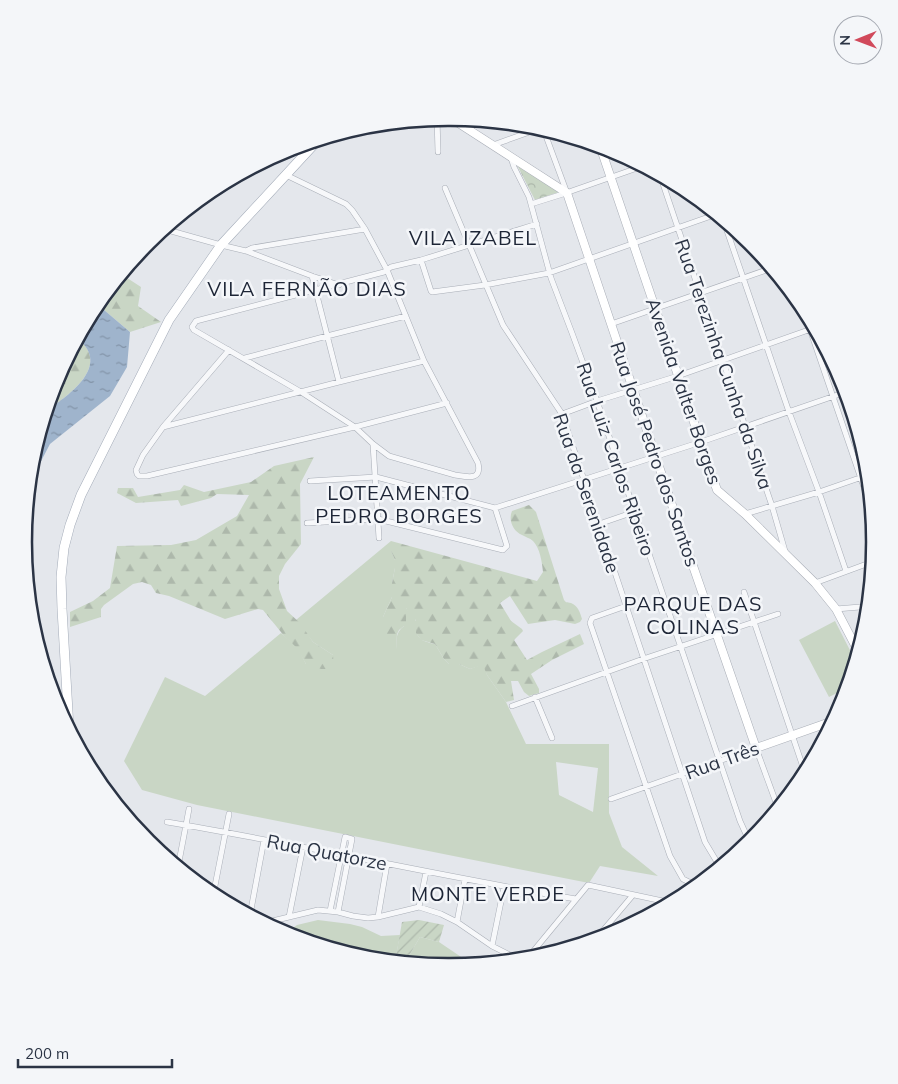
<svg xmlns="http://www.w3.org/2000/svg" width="898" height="1084" viewBox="0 0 898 1084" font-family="Mulish,sans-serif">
<defs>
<pattern id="forest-firs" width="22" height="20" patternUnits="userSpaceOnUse" patternTransform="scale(1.25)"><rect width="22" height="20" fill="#c9d6c5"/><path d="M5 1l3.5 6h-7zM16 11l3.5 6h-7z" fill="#adb8ab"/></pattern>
<pattern id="park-crowns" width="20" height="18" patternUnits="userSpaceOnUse" patternTransform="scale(1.25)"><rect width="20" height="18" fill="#c9d6c5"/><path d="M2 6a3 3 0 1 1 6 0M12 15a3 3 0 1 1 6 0" fill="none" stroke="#adb8ab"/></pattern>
<pattern id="garden-furrows" width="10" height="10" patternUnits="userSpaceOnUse" patternTransform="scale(1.25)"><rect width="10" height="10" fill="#c9d6c5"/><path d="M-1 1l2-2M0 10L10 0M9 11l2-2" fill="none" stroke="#adb8ab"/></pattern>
<pattern id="water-ripples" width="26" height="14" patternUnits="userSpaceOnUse" patternTransform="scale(1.25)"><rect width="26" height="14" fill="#9fb4cc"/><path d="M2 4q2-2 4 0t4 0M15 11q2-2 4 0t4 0" fill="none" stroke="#8293a7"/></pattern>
</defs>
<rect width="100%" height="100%" fill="#e4e7ec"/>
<!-- grass -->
<path fill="#c9d6c5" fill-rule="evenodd" d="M391 541V551L395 560V568L392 583V597L383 617 396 649C397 639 395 633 404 626L405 607C408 611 414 616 416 621 417 623 416 627 416 629 417 640 425 642 435 644L444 659 449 664H459L470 669 483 664 485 666 487 675 506 702 526 744H609V813L622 847 658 876 600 866 589 883 197 805 142 790 124 761 165 677 205 696 281 633 297 647 306 664 333 655 313 642 296 620ZM556 762 598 768 593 812 559 795Z
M835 621 855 660 847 688 829 697 799 640Z
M318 920 350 924 362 927 381 936 400 935 396 956 365 952 360 957 285 934 297 925Z
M420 937 439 942 473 965C451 967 428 968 406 961Z"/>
<!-- forest -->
<path fill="url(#forest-firs)" d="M121 274 141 287 138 306 161 322 130 332 97 304Z
M78 339C111 365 70 395 47 410L55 383 63 377 71 363 73 349Z
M314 457 300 484 301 544 285 564 279 576V589L287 611 300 623 313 642 333 655 334 669H321L306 664 296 647 285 637 263 610 258 609 225 619 169 596 156 593 151 585 142 582 133 584 104 605 101 609V617L70 627V612L93 601 110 588 117 546 171 545 196 540 237 516 249 495 217 494 211 498 181 506 178 500 136 503 117 493 118 488H133L138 497 180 490 184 485 204 492 251 482 274 466Z
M529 505 536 512 564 600C568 604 564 601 571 603 578 606 580 612 582 619L580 622 575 624 555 620 528 624 510 596 500 603 511 621 522 629 523 631 514 640 527 660 542 652 580 634 584 644 552 660 531 674 539 689V693L529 696 524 692 518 681H511L514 700 506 702 487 675 483 665 470 669 459 664H449L444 659 435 644 421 640 416 633V620L411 618 406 608V622L404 626 399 630 397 634 396 649 394 651 386 648 381 636 383 617 392 597V583L395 568V560L391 551V541L537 581 543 572C542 562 540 548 533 541 530 538 525 537 522 535 513 531 508 520 512 511Z"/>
<!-- park -->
<path fill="url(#park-crowns)" d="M517 165 559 192 535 200Z"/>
<!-- garden -->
<path fill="url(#garden-furrows)" d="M419 920 444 925 439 942 420 937 406 961 396 956 402 922Z"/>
<!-- water -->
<path fill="url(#water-ripples)" d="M97 304 130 332 127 367 110 396 50 444 38 467 30 479 32 459 47 410C70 395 111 365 78 339Z"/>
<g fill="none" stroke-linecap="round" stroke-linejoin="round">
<!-- street casing -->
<g stroke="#a9aeb7" stroke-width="6">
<path id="street" d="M437 118 438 152
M543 128 567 193
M493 145 541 128
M511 158 514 167 529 197 551 278 572 333 597 401 740 821 750 843
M286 175 346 204 352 210 365 229 387 270 424 361 478 463C482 481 468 477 455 475L389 456 373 444 355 427 301 392 194 330 192 327 196 321 384 272 391 267 421 260 537 224
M660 175 772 506 785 551
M445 188 503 325 562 414 705 842 720 867
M531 204 563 194 643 166
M723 219 789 412 819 492 846 571
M164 229 221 245 246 251 312 276 339 285
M246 251 252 248 365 229
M421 260 431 291 432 292 485 285 549 273 717 214
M312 276 339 382
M801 303 871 508
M611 324 772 268
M229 350 163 427 143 455 136 470 137 474 139 476H147L355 427 447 403
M245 358 327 336 406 316
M562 414 597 401 678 376 814 328
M163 427 339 382 424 361
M373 444 379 538
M310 481 376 477 495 508
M495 508 701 442 846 392
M745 514 819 492 868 475
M307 523 378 519 503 550 507 546 495 508
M599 524 634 512
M815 583 872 562
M744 592 805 773
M626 606 592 618 590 623 670 856 683 879 697 886
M836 609 860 607
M535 697 552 738
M512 706 643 659 778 614
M611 799 756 748 778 808
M167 822C304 845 439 876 576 899
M178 867 189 809
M213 896 229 814
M682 897 694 885
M419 907 426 872
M330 911 345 837 352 839 338 912
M250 915 264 840
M289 917 303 847
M378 917 387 864
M457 922 465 879
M264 923 318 910 338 912 353 916 368 918 378 917 419 907 441 914 457 922 492 946 520 960
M595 940 633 895
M492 946 504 887
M526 960 588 885 672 903"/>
</g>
<!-- secondary casing -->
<g stroke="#a9aeb7" stroke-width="9">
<path id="secondary" d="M449 117 567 193 673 508 756 748 833 721
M600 146 717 490 745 514 815 583 836 609 858 651"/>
</g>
<!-- primary casing -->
<g stroke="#a3abb8" stroke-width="10">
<path id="primary" d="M69 729 62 609 61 577 64 548 70 525 81 495 169 320 221 245 319 139"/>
</g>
<!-- street -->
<use href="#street" stroke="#f7f8fa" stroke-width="5"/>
<!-- secondary -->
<use href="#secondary" stroke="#fff" stroke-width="8"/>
<!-- primary -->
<use href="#primary" stroke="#fff" stroke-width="9"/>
</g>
<g text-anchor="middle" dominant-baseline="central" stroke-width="5" stroke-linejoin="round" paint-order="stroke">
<!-- street labels -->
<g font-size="19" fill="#2b3445" stroke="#f4f6f9">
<text transform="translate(724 364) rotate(71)">Rua Terezinha Cunha da Silva</text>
<text transform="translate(684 391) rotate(71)">Avenida Valter Borges</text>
<text transform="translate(655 454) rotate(71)">Rua José Pedro dos Santos</text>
<text transform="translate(616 459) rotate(71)">Rua Luiz Carlos Ribeiro</text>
<text transform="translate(587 493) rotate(71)">Rua da Serenidade</text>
<text transform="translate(722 760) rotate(-20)">Rua Três</text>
<text transform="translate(327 852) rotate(11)">Rua Quatorze</text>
</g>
<!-- neighbourhood labels -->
<g font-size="20" letter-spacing="1" fill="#1d2536" stroke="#f4f6f9">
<text x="473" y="237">VILA IZABEL</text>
<text x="307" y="288">VILA FERNÃO DIAS</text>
<text x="399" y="492">LOTEAMENTO<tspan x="399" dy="23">PEDRO BORGES</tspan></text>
<text x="693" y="603">PARQUE DAS<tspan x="693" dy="23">COLINAS</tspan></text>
<text x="488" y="893">MONTE VERDE</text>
</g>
</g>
<!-- crop -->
<path d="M0 0H898V1084H0ZM448 126H450A416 416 0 0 1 866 542V542A416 416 0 0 1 450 958H448A416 416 0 0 1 32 542V542A416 416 0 0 1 448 126Z" fill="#f4f6f9" fill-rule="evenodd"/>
<path fill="none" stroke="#2b3445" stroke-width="2.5" d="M448 126H450A416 416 0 0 1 866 542V542A416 416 0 0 1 450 958H448A416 416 0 0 1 32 542V542A416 416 0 0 1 448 126Z"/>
<!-- north arrow -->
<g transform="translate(858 40) rotate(269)"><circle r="24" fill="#f4f6f9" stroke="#a4a8b1"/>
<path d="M0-4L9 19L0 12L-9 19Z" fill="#d1495b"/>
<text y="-8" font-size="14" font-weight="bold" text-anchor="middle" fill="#2b3445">N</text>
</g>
<!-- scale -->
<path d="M18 1059v8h154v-8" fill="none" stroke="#2b3445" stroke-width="2.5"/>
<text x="25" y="1059" font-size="15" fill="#2b3445" stroke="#f4f6f9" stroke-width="4" paint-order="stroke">200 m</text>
</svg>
